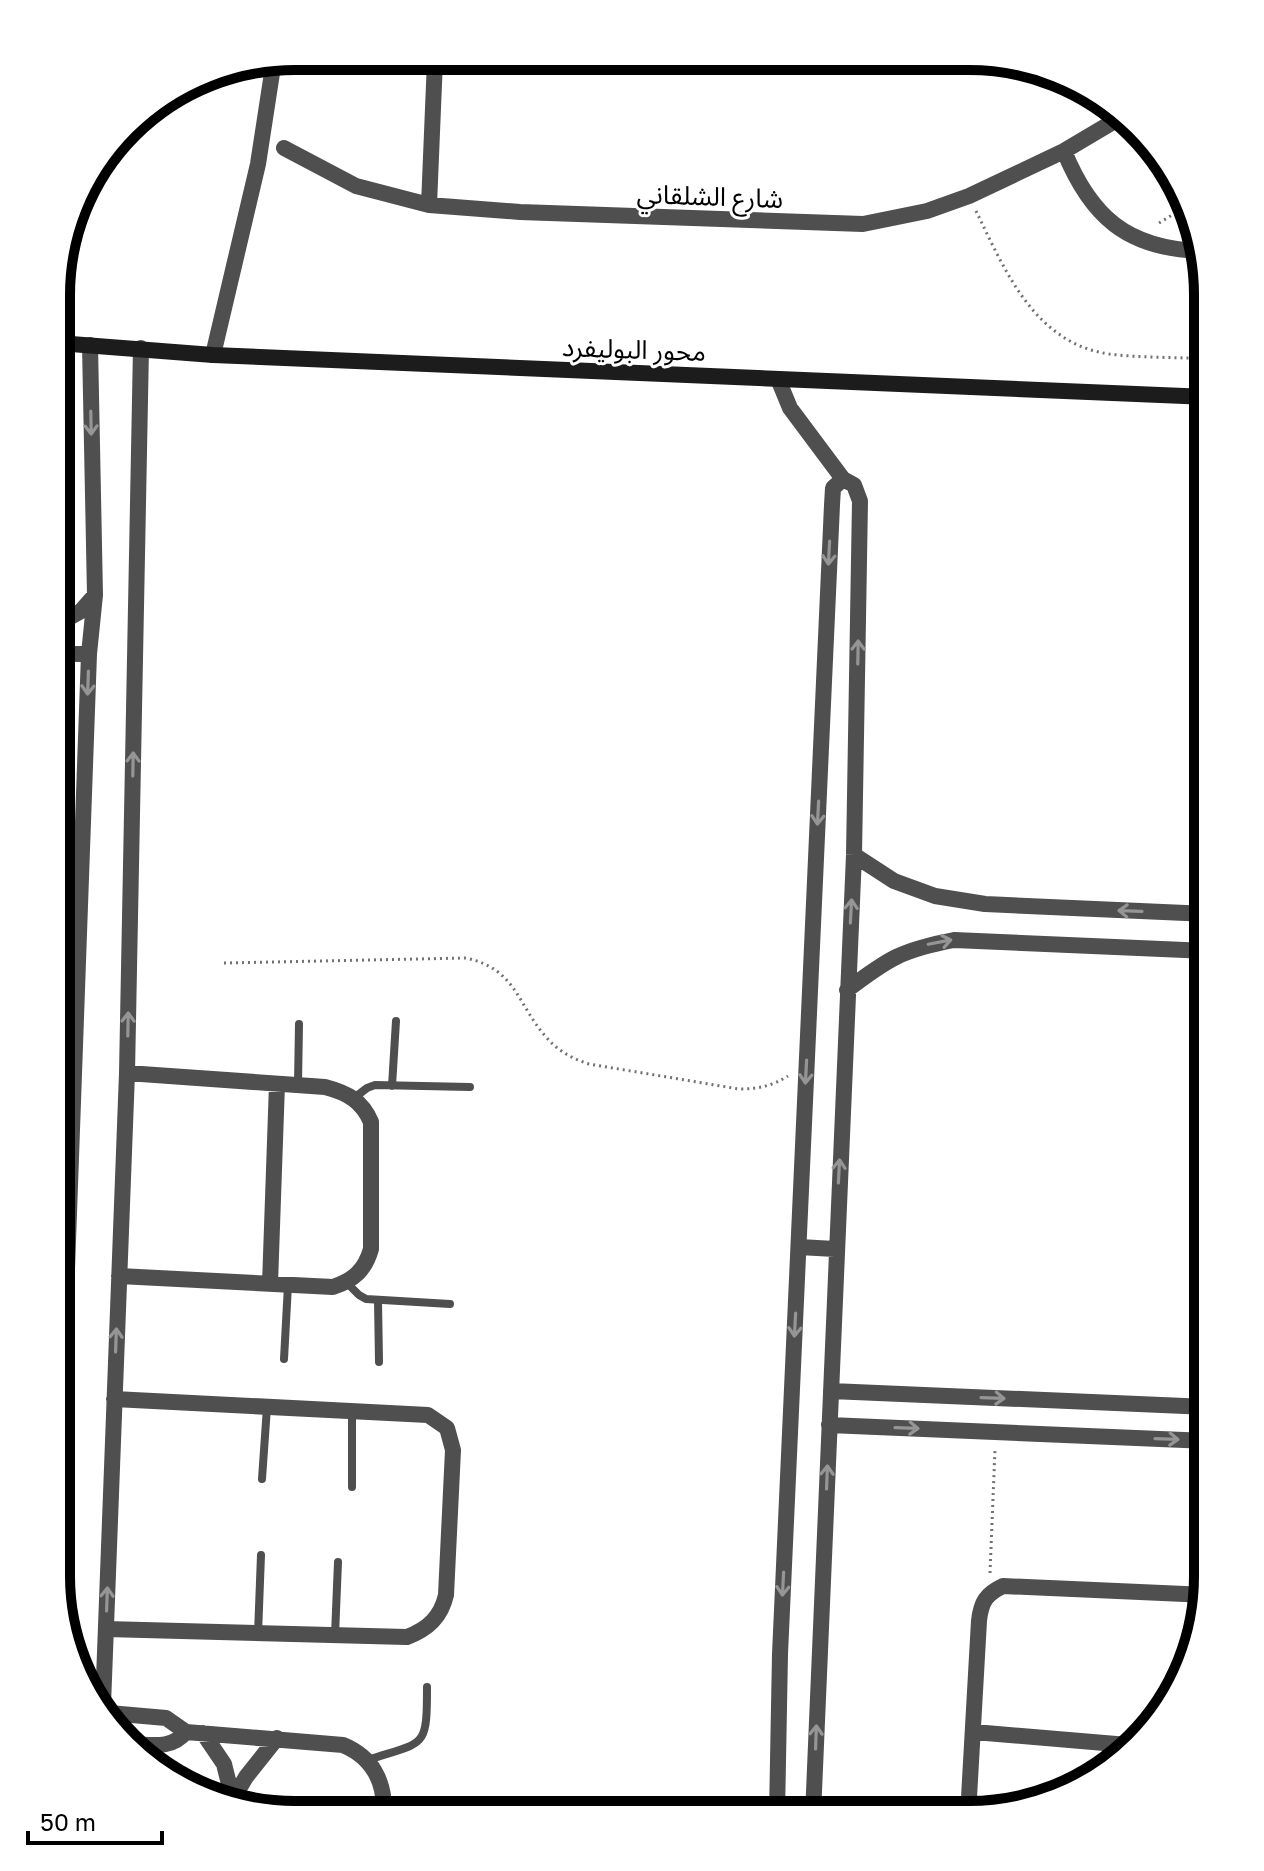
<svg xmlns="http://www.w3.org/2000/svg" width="1264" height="1871" viewBox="0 0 1264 1871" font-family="'Golos Text','Noto Sans Arabic',sans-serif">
<rect width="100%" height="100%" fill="#fff"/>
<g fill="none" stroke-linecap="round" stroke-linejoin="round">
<!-- path -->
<path stroke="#717171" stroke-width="3" stroke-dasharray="2 4" stroke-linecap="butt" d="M976 211C1005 270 1034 343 1109 354 1141 358 1175 357 1208 359
M1159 223 1190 204
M224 963 466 958C517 969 517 1005 547 1038 558 1051 573 1059 589 1064L739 1089C758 1089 772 1086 788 1076
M990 1573 995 1449"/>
<!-- lane -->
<path stroke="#4f4f4f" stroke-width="8" d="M298 1084 299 1024
M392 1086 396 1021
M354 1098 367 1088 375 1085 470 1087
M347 1283 359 1295 366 1299 450 1304
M378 1300 379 1362
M284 1359 288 1285
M262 1479 267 1407
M352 1487V1412
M258 1634 261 1555
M335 1635 338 1562
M368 1760C425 1741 427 1750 427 1687"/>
<!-- street -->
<path stroke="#4f4f4f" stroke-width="16" d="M371 56 490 61 547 57
M284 148 356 186 429 205 520 212 863 224 927 211 969 196 1064 151 1123 116
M1064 151C1091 217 1127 248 1199 251
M429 205 435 60
M213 355 258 164 274 60
M778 379 790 408 843 479 854 485 860 501 854 855 813 1815
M58 624 81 611 95 595
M57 654H89
M57 685 59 654
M854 855 894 881 935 896 985 904 1208 914
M847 990C889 958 902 950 954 940L1208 951
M799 1247 835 1249
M119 1276 333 1287C354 1280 365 1270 371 1249V1122C362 1101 348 1093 325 1087L127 1073
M270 1284 277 1084
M831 1391 1208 1407
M829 1425 1208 1441
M56 1577 89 654 95 595 90 345
M106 1629 407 1637C428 1629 441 1617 446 1595L453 1450 447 1428 428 1415 114 1399
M103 1705 127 1073 141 348
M109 1713 166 1718 186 1732 343 1745C372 1757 385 1781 384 1813
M974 1732 1128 1745
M203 1733 224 1764 233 1800
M133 1744C153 1745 172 1749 186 1732
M233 1799 246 1777 277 1738
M777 1814 780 1654 832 505 833 488 843 479
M968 1815 979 1621C981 1602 986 1594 1003 1586L1207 1595"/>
<!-- secondary -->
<path stroke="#1c1c1c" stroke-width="16" d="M58 343 213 355 1208 397"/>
</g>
<!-- one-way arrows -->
<defs><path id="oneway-shaft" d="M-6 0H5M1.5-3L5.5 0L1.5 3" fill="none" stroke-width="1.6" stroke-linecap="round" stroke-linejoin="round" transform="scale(2)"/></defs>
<g stroke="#959595">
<use href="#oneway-shaft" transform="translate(91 423) rotate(89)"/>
<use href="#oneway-shaft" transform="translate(829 553) rotate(93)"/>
<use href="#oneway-shaft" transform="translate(858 652) rotate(-89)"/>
<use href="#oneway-shaft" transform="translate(88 683) rotate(92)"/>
<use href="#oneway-shaft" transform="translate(133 764) rotate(-89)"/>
<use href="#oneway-shaft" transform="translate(818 813) rotate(93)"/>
<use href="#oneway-shaft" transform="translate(851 911) rotate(-87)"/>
<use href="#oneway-shaft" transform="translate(1130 911) rotate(-178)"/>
<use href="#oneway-shaft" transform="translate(940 942) rotate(-11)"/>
<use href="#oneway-shaft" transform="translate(128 1024) rotate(-89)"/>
<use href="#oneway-shaft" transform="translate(806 1072) rotate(93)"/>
<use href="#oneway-shaft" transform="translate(839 1171) rotate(-87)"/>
<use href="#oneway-shaft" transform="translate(795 1325) rotate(93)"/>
<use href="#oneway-shaft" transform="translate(116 1340) rotate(-88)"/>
<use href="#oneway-shaft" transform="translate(993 1398) rotate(2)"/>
<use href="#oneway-shaft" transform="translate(907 1428) rotate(2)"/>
<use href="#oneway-shaft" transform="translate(1167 1439) rotate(2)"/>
<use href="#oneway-shaft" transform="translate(827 1477) rotate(-88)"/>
<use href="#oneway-shaft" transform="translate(783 1584) rotate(93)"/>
<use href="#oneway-shaft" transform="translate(107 1599) rotate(-88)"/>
<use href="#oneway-shaft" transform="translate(816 1737) rotate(-88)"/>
</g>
<g text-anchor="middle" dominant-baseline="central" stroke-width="6" stroke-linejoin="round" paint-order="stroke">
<!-- street labels -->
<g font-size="26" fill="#000" stroke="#fff">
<text transform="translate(710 196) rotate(2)">شارع الشلقاني</text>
<text transform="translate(634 349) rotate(2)">محور البوليفرد</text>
</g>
</g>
<!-- crop -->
<path d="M0 0H1264V1871H0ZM295 70H969A225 225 0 0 1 1194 295V1576A225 225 0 0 1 969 1801H295A225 225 0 0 1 70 1576V295A225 225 0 0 1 295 70Z" fill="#fff" fill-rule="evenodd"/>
<path fill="none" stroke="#000" stroke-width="10" d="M295 70H969A225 225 0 0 1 1194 295V1576A225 225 0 0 1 969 1801H295A225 225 0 0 1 70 1576V295A225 225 0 0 1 295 70Z"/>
<!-- scale -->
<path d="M28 1831v12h134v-12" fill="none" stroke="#000000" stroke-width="4"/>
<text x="40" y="1831" font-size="24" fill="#000000" stroke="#ffffff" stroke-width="6" paint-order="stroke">50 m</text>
</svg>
